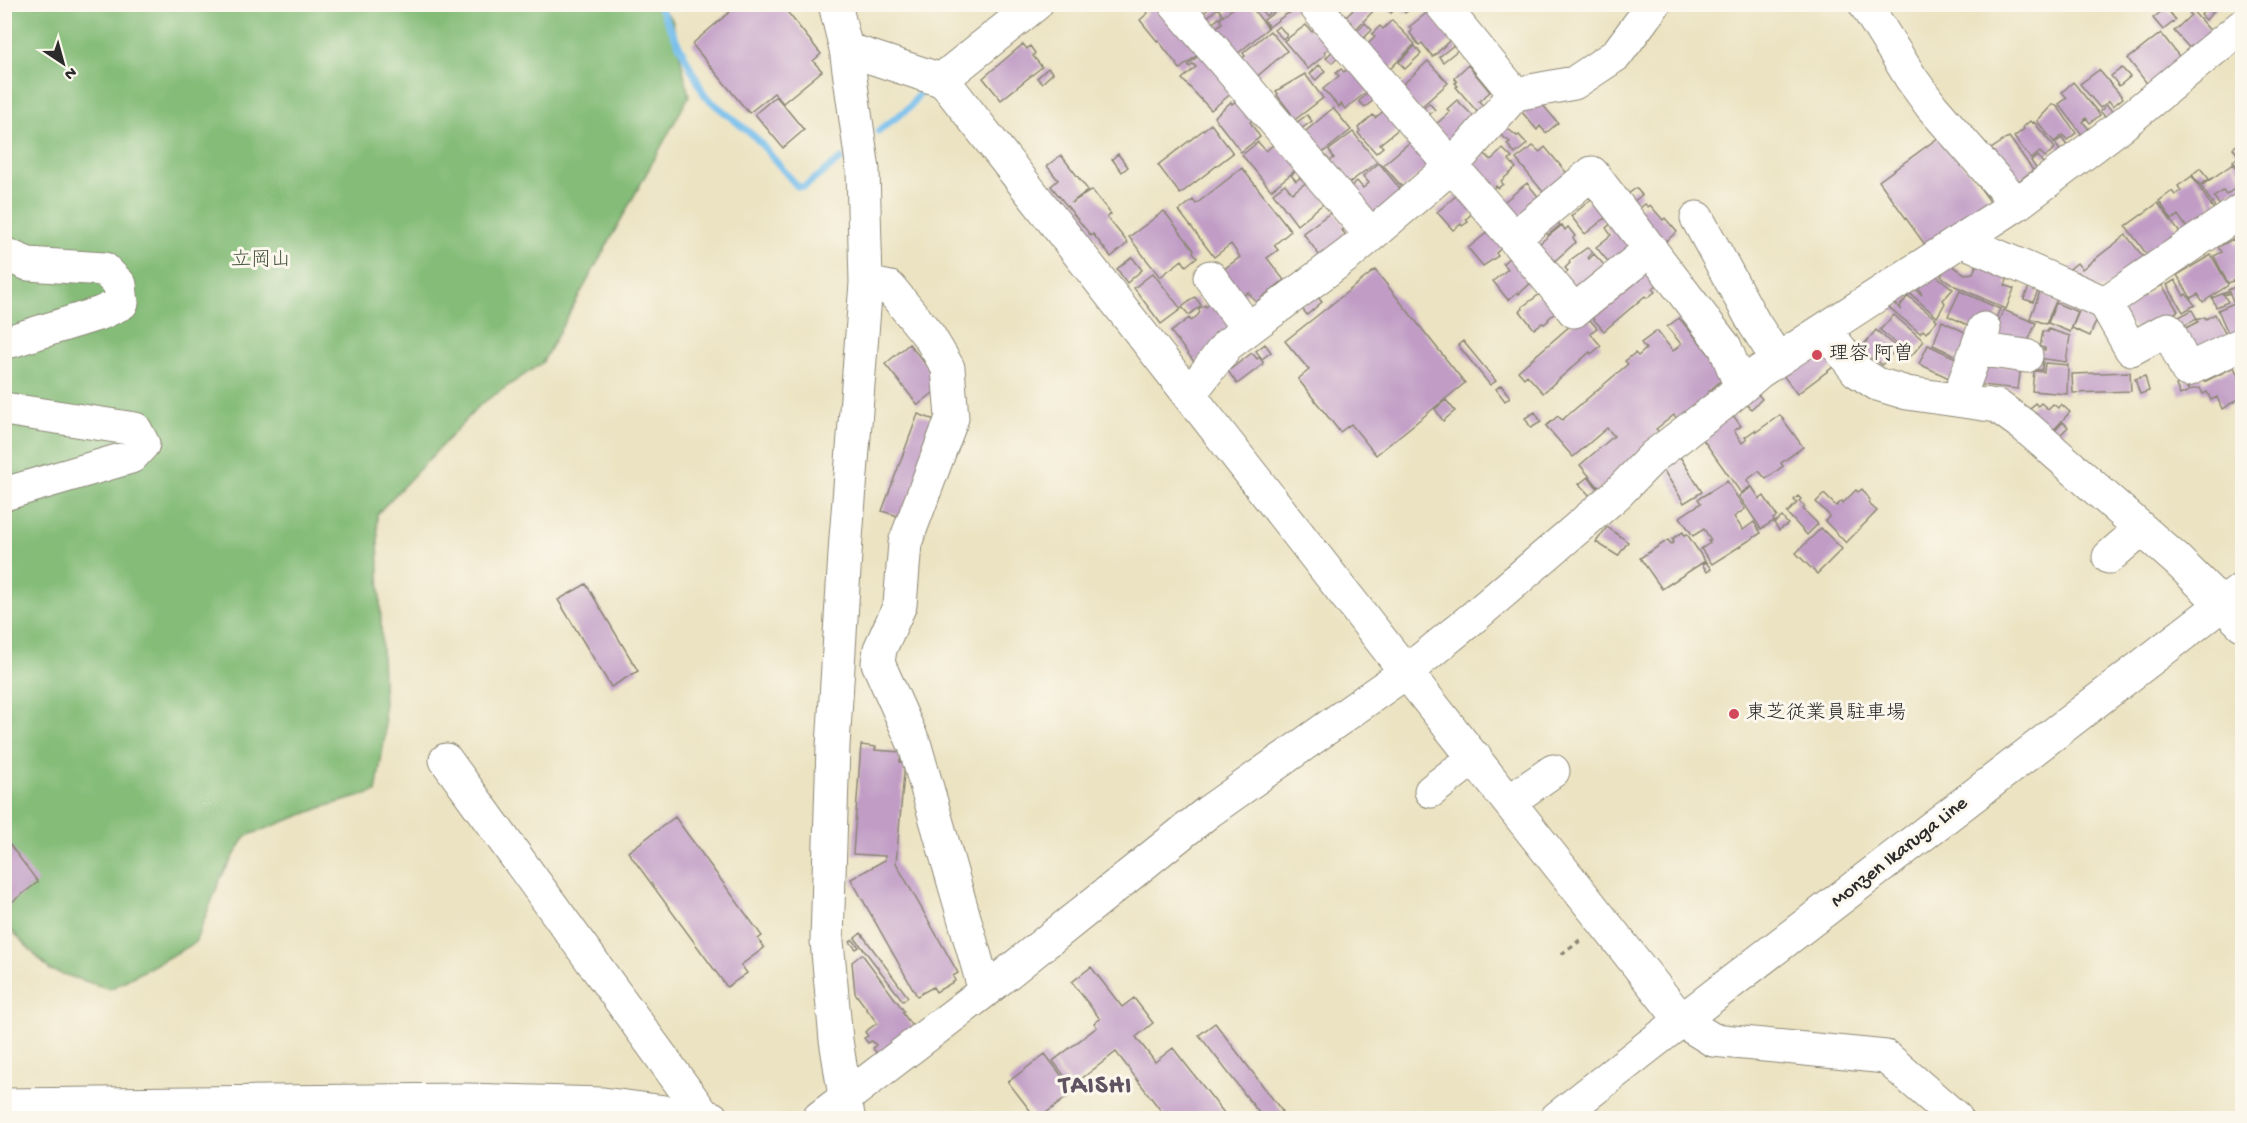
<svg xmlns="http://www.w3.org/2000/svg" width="2247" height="1123" viewBox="0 0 2247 1123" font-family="'Gochi Hand','Klee One',sans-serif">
<rect width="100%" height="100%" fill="#fbf7ec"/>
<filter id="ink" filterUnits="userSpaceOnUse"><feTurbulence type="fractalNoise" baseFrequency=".0167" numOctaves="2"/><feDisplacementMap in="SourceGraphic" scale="12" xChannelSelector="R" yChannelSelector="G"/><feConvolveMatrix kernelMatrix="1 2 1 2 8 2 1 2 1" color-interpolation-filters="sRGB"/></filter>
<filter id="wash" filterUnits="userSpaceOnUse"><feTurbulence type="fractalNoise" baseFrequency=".008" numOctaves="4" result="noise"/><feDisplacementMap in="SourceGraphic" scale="24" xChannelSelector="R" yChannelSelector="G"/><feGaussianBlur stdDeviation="1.35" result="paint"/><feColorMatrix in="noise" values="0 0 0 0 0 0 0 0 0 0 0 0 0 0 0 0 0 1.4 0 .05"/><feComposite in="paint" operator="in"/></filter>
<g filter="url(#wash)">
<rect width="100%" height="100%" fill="#ece3c2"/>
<!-- forest -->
<path fill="#84bc78" stroke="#587452" stroke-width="1.5" d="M4 5H659L672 19 689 96 542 363 481 404 377 514 385 735 376 792 323 807 246 836 221 877 195 943 110 989 50 970 5 924Z"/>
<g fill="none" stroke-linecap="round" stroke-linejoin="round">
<!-- stream -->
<path stroke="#73bdec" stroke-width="7" d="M658 4 705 96 756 138 797 186 804 187 841 159
M878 131 909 108 919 94"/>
</g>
<g id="blocks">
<!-- building -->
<path fill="#c19dc6" d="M739 4H781L821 54 813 61 822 71 783 103 774 93 749 113 692 44Z
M1154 4H1164L1202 51 1180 69 1158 40 1157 41 1140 20 1148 13 1146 11Z
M1188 4H1214L1199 17Z
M1238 4H1249L1268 28 1235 56 1213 30 1222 23 1220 19Z
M1256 4H1279L1266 16Z
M1286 4H1299L1301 8 1285 15 1269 27 1264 20Z
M1347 4H1380L1354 31 1343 20 1353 10Z
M1384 4H1400L1391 13Z
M1402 4H1418L1405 13 1400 6Z
M2210 4 2217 7 2206 20 2201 15Z
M1218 8 1223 15 1210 25 1205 19Z
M2166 8 2176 20 2163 30 2153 18Z
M2190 8 2214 35 2194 53 2174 31 2191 15 2188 11Z
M1429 11 1450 40 1433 57 1422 43 1419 45 1410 33 1412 30 1409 27Z
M1392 20 1415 44 1389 70 1365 47 1375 37 1372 34 1380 26 1383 29Z
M1365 23 1372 30 1359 43 1352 36Z
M1306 25 1312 32 1320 25 1336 43 1324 52 1326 54 1308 69 1284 41Z
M1279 26 1287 35 1283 39 1274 30Z
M1270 31 1287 51 1254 79 1238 61 1245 56 1243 53Z
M2161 33 2182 60 2149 86 2128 59Z
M1023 44 1027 49 1030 46 1035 53 1033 56 1042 67 1001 100 983 78Z
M1454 45 1458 50 1443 62 1439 57Z
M1337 46 1343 52 1332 63 1326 58Z
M1415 46 1421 54 1405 69 1399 62Z
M1205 50 1237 89 1211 110 1182 79 1196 67 1193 64 1190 67 1188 65Z
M1428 61 1448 83 1418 110 1399 88Z
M1354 63 1374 86 1345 109 1341 104 1339 107 1323 89 1339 76 1336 73 1341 69 1344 72Z
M1319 65 1325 71 1316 80 1310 74Z
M1468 65 1490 92 1479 101 1490 115 1484 120 1456 87 1458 86 1455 83 1457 82 1454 78Z
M1048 68 1053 73 1042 83 1037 78Z
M2122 68 2130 77 2119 86 2111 76Z
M2099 70 2123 98 2113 106 2109 101 2100 108 2080 84Z
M1305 74 1323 98 1288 125 1283 119 1291 113 1277 95 1278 94 1276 91Z
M2073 82 2100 115 2090 123 2086 118 2083 122 2093 134 2086 140 2059 104 2067 98 2062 92Z
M1373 89 1379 96 1365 107 1359 101Z
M776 96 804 130 783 148 755 114Z
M1242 96 1258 116 1250 122 1260 137 1241 152 1214 117 1231 102 1232 104Z
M1537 98 1558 123 1546 133 1540 126 1537 130 1516 105Z
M1457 100 1481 124 1454 148 1435 125 1450 112 1447 109Z
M1429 103 1435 110 1424 119 1419 113Z
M2053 104 2058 107 2076 133 2067 140 2063 135 2054 142 2037 121Z
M2107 105 2116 116 2109 121 2100 111Z
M1333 108 1351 130 1321 154 1300 136Z
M1385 110 1406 123 1380 144 1383 147 1376 153 1358 133 1360 131 1358 128 1373 115 1375 118Z
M1307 115 1312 121 1298 131 1293 125Z
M2030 121 2032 123 2034 122 2055 148 2045 157 2040 152 2031 159 2014 137 2024 129 2023 127Z
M1211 124 1233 153 1180 194 1158 165Z
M1504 126 1517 136 1519 135 1527 144 1515 154 1507 144 1510 142 1498 133Z
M1353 132 1377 162 1342 188 1324 165 1334 158 1329 150Z
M1942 135 1991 203 1928 249 1879 181Z
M2009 137 2033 170 2016 183 1991 149Z
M2062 138 2071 152 2064 157 2055 143Z
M2242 141V174L2233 161 2239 157 2233 148Z
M1258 142 1266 151 1273 145 1302 165 1271 190 1242 155Z
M1410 142 1430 165 1403 188 1383 165Z
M1533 146 1540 152 1545 147 1570 177 1548 198 1516 159Z
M1503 149 1512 158 1509 160 1516 168 1501 181 1503 184 1498 188 1496 186 1489 192 1471 166 1485 154 1491 160Z
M1118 154 1128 167 1122 172 1112 159Z
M1061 155 1088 190 1071 203 1092 190 1111 214 1107 217 1128 243 1111 257 1093 234 1091 236 1051 186 1058 180 1047 166Z
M2038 156 2047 169 2040 174 2031 161Z
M1379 163 1406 196 1373 221 1344 192 1357 181 1363 188 1369 183 1363 176Z
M2233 164 2242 178V193L2239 196 2234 189 2226 195 2223 191 2214 197 2224 212 2220 215 2201 186Z
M1302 166 1307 172 1296 181 1291 175Z
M1242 168 1291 231 1274 245 1278 250 1267 258 1284 280 1256 302 1248 292 1239 299 1219 273 1240 257 1231 244 1214 257 1179 211 1193 200 1196 204Z
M2200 168 2209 179 2200 185 2192 175Z
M2192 176 2216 213 2189 231 2178 215 2172 220 2159 201 2172 191 2175 195 2181 191 2178 186Z
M1311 179 1328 200 1297 225 1273 193 1285 184 1292 193Z
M1527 183 1541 200 1514 224 1499 206Z
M1636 188 1642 195 1629 205 1623 198Z
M1464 189 1479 207 1466 219 1468 222 1462 226 1461 224 1453 230 1437 212Z
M1598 194 1613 212 1585 234 1571 216Z
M2158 203 2183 237 2150 259 2126 226Z
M1645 204 1648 207 1650 205 1663 220 1665 218 1677 232 1660 246 1634 213Z
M1334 210 1346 228 1342 230 1347 237 1322 259 1303 233Z
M1164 211 1194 250 1193 252 1197 257 1186 266 1182 260 1160 277 1129 237Z
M1618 218 1638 242 1611 265 1596 247 1611 235 1606 228Z
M1555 219 1560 225 1548 235 1543 229Z
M1562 225 1565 230 1568 227 1575 236 1573 238 1576 242 1549 266 1534 248Z
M1495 226 1509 242 1496 253 1498 256 1483 266 1468 248Z
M2126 235 2146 260 2135 268 2132 264 2134 269 2105 289 2089 288 2077 272 2069 279 2065 273 2077 263 2082 269Z
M2233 239 2236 245 2242 241V278L2228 283 2214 256 2222 252 2218 247Z
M1588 247 1593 252 1588 257 1589 259 1594 254 1605 266 1574 296 1559 278 1568 271 1565 268 1570 263 1569 261Z
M2211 255 2228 284 2227 286 2203 302 2198 294 2191 298 2177 275Z
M1132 257 1142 270 1127 283 1117 269Z
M1509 258 1537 277 1519 294 1518 292 1508 300 1493 281 1508 269 1503 263Z
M1647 261 1663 280 1652 289 1655 292 1647 298 1645 296 1604 331 1587 312Z
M1948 263 1965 274 1973 273 1977 264 2008 278 2005 285 2014 289 2006 309 1955 286 1941 276Z
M1375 270 1465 383 1376 455 1351 424 1340 432 1298 379 1309 370 1285 341Z
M1153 273 1181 309 1161 324 1134 288Z
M1933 273 1953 289 1943 300 1945 303 1937 317 1906 290 1912 286 1922 295 1918 286Z
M2175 280 2184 296 2186 294 2195 305 2183 312 2167 285Z
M2162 285 2178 311 2141 335 2116 309 2141 293 2143 297Z
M2237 286 2239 289 2242 288V335L2231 340 2218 310 2234 303 2228 290Z
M2029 287 2038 291 2033 302 2024 299Z
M1547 289 1562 307 1548 319 1549 320 1544 324 1542 323 1534 329 1520 311 1523 309 1522 307Z
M1960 291 2000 309 1992 327 1974 328 1948 316Z
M2040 292 2057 299 2046 324 2030 318Z
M2227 292 2228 294 2224 295 2228 302 2216 307 2212 298Z
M1316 295 1322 302 1307 315 1300 306Z
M1908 296 1937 320 1926 333 1923 330 1920 333 1886 305 1890 300 1901 309 1900 306Z
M1195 297 1201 305 1189 315 1182 307Z
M1218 299 1237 325 1195 363 1171 332 1189 318 1191 321 1198 315 1200 312 1198 309 1205 305 1206 307Z
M2056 303 2078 312 2070 332 2048 323Z
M2080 309 2098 316 2090 336 2072 328Z
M2003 310 2036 323 2028 341 1993 335Z
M2192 310 2197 319 2177 329 2173 320Z
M2215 314 2228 339 2193 356 2178 332 2198 322 2197 320 2205 317 2206 319Z
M1894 315 1924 341 1911 356 1880 330Z
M1679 318 1712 357 1724 378 1709 391 1713 396 1681 423 1674 415 1656 429 1659 432 1601 490 1580 465 1614 436 1607 428 1573 457 1546 426 1558 416 1562 420 1628 364 1625 361 1635 353 1638 356 1646 349 1641 343 1657 331 1673 351 1681 344 1667 327Z
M1578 319H1589L1597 328 1590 333 1601 346 1591 354 1590 352 1543 393 1527 375 1524 378 1518 371Z
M1942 321 1971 335 1961 358 1933 345Z
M2048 329 2070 336 2066 362 2031 357 2033 348 2045 350V348L2040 347 2043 331 2048 332Z
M1876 330 1897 348 1882 365 1873 357 1871 360 1860 349Z
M1818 339 1837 364 1797 394 1779 370Z
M1463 341 1496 381 1490 385 1458 345Z
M909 344 943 385 918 405 885 364Z
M1265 344 1271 352 1262 359 1256 351Z
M1928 345 1960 360 1951 379 1919 364Z
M1252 353 1257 359 1259 357 1263 362 1262 365 1237 384 1228 371Z
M2030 359 2043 361 2042 370 2029 369Z
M2045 363 2068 365 2067 394 2032 391 2034 371 2044 372Z
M1983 365 2021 366 2018 389 1973 384Z
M2234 367 2242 385V397L2222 409 2217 397 2211 400 2207 392 2203 394 2200 388 2189 390 2185 381 2200 375 2204 382Z
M2130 372 2131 391 2073 393 2072 374Z
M2145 376 2149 391 2140 394 2135 379Z
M2183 381 2189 391 2180 395 2176 385Z
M1501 385 1510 397 1505 401 1496 389Z
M1756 392 1762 399 1751 409 1744 402Z
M1446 400 1455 411 1443 421 1435 409Z
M2035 403 2038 406 2041 403 2048 409 2053 404 2058 408 2061 404 2070 412 2051 433 2028 412Z
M1730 411 1741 426 1734 431 1742 443 1747 439 1745 437 1755 430 1756 432 1780 415 1803 447 1781 463 1783 466 1766 479 1759 471 1747 480 1751 486 1741 493 1699 434Z
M1535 412 1541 422 1531 428 1525 418Z
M918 414 943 423 907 519 882 511Z
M2063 422 2068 427 2057 438 2052 434Z
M1677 452 1702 492 1684 503 1659 463Z
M1588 477 1600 491 1592 498 1579 484Z
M1727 481 1745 509 1734 517 1743 530 1754 522 1761 533 1712 564 1701 549 1710 543 1708 541 1711 540 1704 529 1693 536 1680 517 1701 503 1698 499Z
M1752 487 1760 499 1764 496 1777 516 1773 519 1774 521 1761 529 1739 496Z
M1862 489 1870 500 1868 503 1877 511 1846 543 1825 521 1829 517 1828 514 1816 502 1824 494 1836 506 1842 501 1843 503 1856 490 1858 492Z
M1798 496 1801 499 1799 501 1805 507 1803 509 1818 524 1807 535 1787 513 1797 503 1794 500Z
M1782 517 1788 524 1779 530 1774 523Z
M1607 527 1628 542 1618 556 1596 542Z
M1821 528 1842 549 1817 574 1796 553Z
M1683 532 1684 535 1687 534 1705 561 1662 589 1640 558 1668 540 1671 544 1674 542 1672 539Z
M1706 562 1711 569 1707 572 1702 564Z
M586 584 638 671 611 687 558 600Z
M861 745 876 747 875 750 901 752 900 762H905L896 863 958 973 953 976 955 981 936 992 933 987 917 996 851 879 885 860V856L853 854Z
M675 817 762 936 758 939 764 948 741 965 747 973 727 987 628 852Z
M4 837 38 882 4 908Z
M861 933 908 997 903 1001 855 938Z
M853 940 859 947 856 949 850 942Z
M862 954 904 1011 902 1012 914 1029 877 1054 873 1048 876 1045 872 1041 868 1043 864 1038 868 1036 865 1032 877 1023 855 993 852 962Z
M1091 967 1122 1007 1134 998 1153 1023 1136 1037 1155 1062 1173 1048 1228 1118H1163L1165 1116 1116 1052 1072 1086 1053 1061 1097 1027 1094 1023 1100 1019 1072 982Z
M1215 1023 1282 1111 1272 1118H1263L1199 1035Z
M1045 1054 1074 1092 1039 1118H1036L1008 1082Z"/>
</g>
</g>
<g filter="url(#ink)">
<use href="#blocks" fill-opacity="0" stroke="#8c8776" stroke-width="1.5"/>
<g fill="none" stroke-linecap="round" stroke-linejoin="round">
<!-- minor casing -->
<g stroke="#8c8776" stroke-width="35">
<path id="minor" d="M835 4 846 49 863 170 866 283 846 538 833 746 827 941 836 1040 848 1116
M1175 4 1371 235
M1314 4C1399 109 1490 206 1574 311L1651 249
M1441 4 1515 94
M1865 4 1911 78 1932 107 2017 204
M846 49 941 80 947 85 1406 672 1682 1021 1713 1040 1886 1057 1956 1118
M941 80 1036 4
M1697 218 1754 323 1778 360
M1515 237 1592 173 1725 347 1741 387
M1961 240 2105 303 2131 349 2168 329 2187 370 2242 344
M4 254 28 264 104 269 120 285 122 303 101 313 11 341 4 340
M1210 277 1248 329
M866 283 890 288 929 336 948 368 952 418 905 543 900 605 880 649 878 663 915 746 985 991
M2105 303 2242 210
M1825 330 1857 371 1877 384 1907 393 1997 406 2026 427 2178 561 2242 624
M1977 349 2026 356
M1187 392 1199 382 1227 345 1349 254 1452 166 1515 94 1574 83 1616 55 1654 4
M1958 400 1984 329
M4 409 135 429 143 444 131 457 4 494
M2109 557 2141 529
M446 760 705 1117
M1431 791 1475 757
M1510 801 1553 771
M4 1105 467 1100 603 1104 712 1118
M819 1118 985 991 1208 812 1406 672 1475 616 1617 494 1654 456 1721 405 1759 372 2017 204 2123 124 2242 26"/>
</g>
<!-- major casing -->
<g stroke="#8c8776" stroke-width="35">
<path id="major" d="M1557 1118 1651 1044 2242 589"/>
</g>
<!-- path -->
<path stroke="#8c8776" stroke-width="4" stroke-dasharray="4.5 4.5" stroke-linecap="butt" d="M1562 954 1583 938"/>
<!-- minor -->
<use href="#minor" stroke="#fff" stroke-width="33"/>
<!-- major -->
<use href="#major" stroke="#fff" stroke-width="33"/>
</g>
</g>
<!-- markers -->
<g fill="#d1495b" stroke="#fbf7ec" stroke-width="2">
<circle cx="1817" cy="355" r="6"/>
<circle cx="1734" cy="714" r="6"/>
</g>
<g text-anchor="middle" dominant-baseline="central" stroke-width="6" stroke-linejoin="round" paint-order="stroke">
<!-- park labels -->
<g font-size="20" fill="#4a5743" stroke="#fbf7ec">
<text x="261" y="261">立岡山</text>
</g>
<!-- poi labels -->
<g font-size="20" fill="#2b2b2b" stroke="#fbf7ec" text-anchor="start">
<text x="1829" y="355">理容 阿曽</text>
<text x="1746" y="714">東芝従業員駐車場</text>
</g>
<!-- street labels -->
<g font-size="20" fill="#2b2b2b" stroke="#fbf7ec">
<text transform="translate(1900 853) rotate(-38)">Monzen Ikaruga Line</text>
</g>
<!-- district labels -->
<g font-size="26" font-weight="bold" letter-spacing="1.5" fill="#605361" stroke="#fbf7ec">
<text x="1096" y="1087">TAISHI</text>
</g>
</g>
<!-- margin -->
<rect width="2247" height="1123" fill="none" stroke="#fbf7ec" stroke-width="24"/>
<!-- north arrow -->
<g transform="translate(63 63) rotate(144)" stroke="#fbf7ec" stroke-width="4.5" paint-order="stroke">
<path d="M0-4.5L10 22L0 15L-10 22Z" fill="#2b2b2b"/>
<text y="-9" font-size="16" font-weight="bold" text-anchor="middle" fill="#2b2b2b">N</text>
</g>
</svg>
